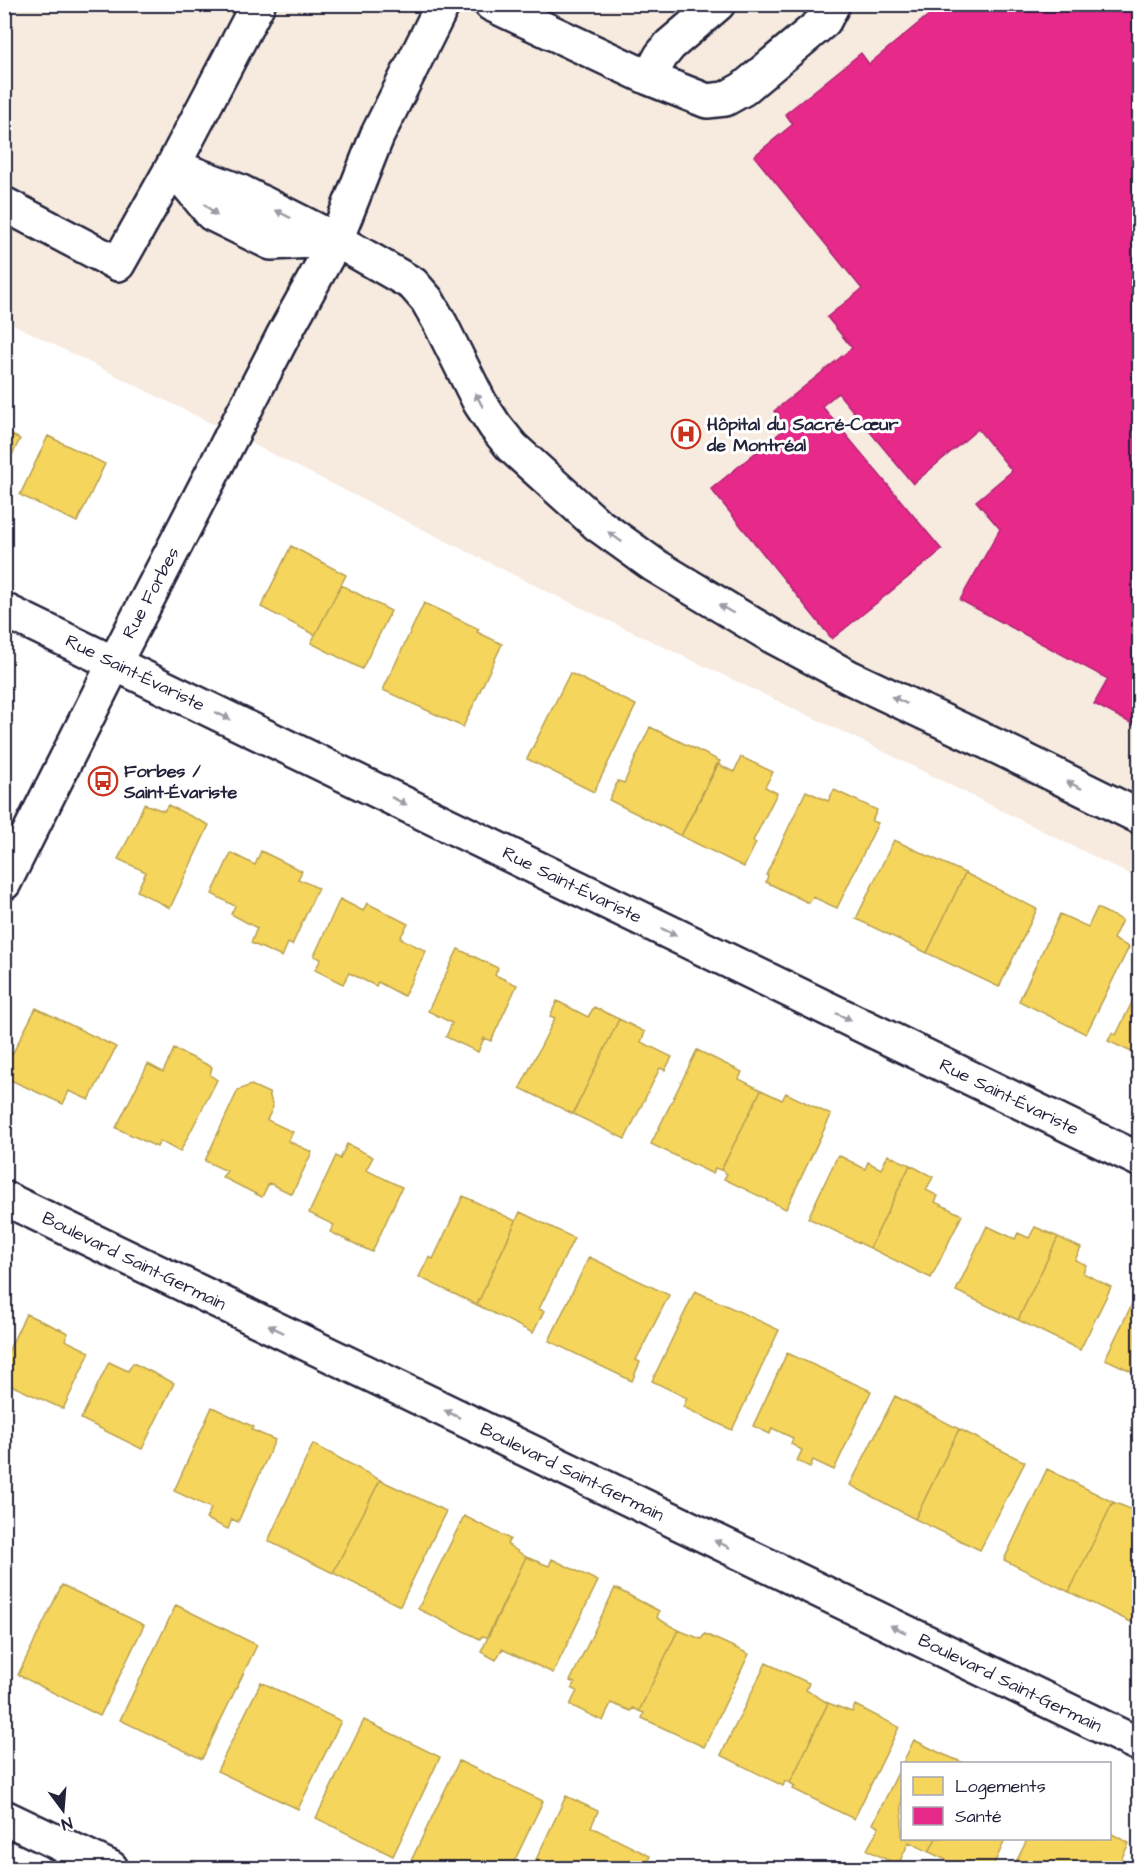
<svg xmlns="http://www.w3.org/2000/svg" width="1144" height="1873" viewBox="0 0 1144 1873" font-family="'Architects Daughter',sans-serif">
<rect width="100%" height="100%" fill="#fff"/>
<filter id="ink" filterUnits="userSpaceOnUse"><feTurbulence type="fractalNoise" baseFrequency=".0167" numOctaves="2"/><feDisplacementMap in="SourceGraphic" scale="12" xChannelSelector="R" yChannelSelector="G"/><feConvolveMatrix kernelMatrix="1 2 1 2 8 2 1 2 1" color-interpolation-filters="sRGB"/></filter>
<g filter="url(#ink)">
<!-- built -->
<path fill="#f7eadf" d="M4 5H1139V879L866 743 542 589 5 320Z"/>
<!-- homes -->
<path fill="#f6d55c" stroke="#b69f52" stroke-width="1.5" d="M4 431 20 439 4 471Z
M48 436 105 464 77 522 20 495Z
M291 546 346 575 315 635 261 607Z
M341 585 391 611 362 669 311 643Z
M424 603 479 629 477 632 502 644 463 727 383 690Z
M570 673 636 705 594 792 527 759Z
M650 727 720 761 681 836 609 800 618 781 624 783Z
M741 757 773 772 765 787 777 793 753 841 756 843 744 867 681 836 717 764 734 772Z
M834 790 877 810 872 821 878 823 837 908 813 897 809 903 766 882 768 875H766L806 791 828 801Z
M144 804 164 811 168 805 209 825 170 908 137 891 146 872 118 859 133 830Z
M894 840 965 873 927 953 856 919Z
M261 851 302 871 298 879 318 888 292 945 288 943 282 957 251 943 257 928 231 914 235 906 212 894 231 853 255 865Z
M965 873 1037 909 999 987 927 953Z
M340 899 363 911 367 903 408 924 400 938 426 951 404 996 378 982 376 986 349 973 343 984 315 970 321 959 314 956Z
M1097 908 1122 920 1113 939 1129 947 1086 1034 1019 1001 1060 914 1088 927Z
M458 949 498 968 495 975 517 985 491 1041 484 1038 478 1052 446 1037 452 1023 428 1011Z
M1140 986V1056L1108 1041 1112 1033 1116 1035Z
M557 1001 588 1017 594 1007 619 1019 573 1114 520 1088 555 1018 550 1016Z
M36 1008 116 1047 89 1100 69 1091 63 1104 4 1077V1070Z
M619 1019 645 1032 641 1042 672 1057 665 1070 660 1068 625 1139 573 1114Z
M174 1049 212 1067 210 1075 217 1080 180 1152 160 1141 157 1147 116 1128 148 1064 163 1072Z
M697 1050 742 1072 739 1079 761 1090 721 1170 715 1168 713 1174 651 1144Z
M251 1085 269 1093 273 1107 267 1120 293 1132 288 1141 312 1152 292 1194 269 1183 262 1197 222 1177 227 1171 205 1161 238 1090Z
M761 1090 782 1100 786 1093 831 1115 786 1209 724 1179 727 1174 721 1170Z
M347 1144 373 1157 366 1170 402 1187 372 1252 330 1232 334 1225 309 1213 336 1156 340 1159Z
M838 1155 865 1169 868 1162 881 1169 888 1155 910 1165 870 1248 808 1218Z
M910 1165 933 1177 926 1190 938 1196 935 1202 962 1215 931 1278 870 1248Z
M463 1196 516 1221 477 1305 419 1277 429 1257 433 1259Z
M520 1212 574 1238 539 1309 544 1311 533 1333 477 1305Z
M987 1226 1015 1239 1018 1233 1029 1238 1035 1227 1058 1237 1018 1320 956 1291Z
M1058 1237 1081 1248 1075 1260 1086 1265 1083 1273 1111 1287 1080 1350 1018 1320Z
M589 1257 669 1295 636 1360 640 1362 632 1381 549 1341Z
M1140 1288V1375L1105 1359Z
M695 1291 779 1330 732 1430 683 1407 687 1398 652 1381Z
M26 1314 68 1333 65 1340 90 1352 63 1409 4 1382V1360Z
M787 1353 871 1391 834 1470 813 1460 810 1467 797 1461 802 1450 791 1444 793 1438 772 1428 770 1434 753 1426Z
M109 1362 128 1371 133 1363 174 1383 142 1449 81 1419Z
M895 1396 959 1429 915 1519 850 1485Z
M212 1407 254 1427 252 1430 275 1440 238 1522 232 1519 228 1529 206 1519 211 1508 174 1491Z
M959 1429 1025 1462 980 1550 915 1519Z
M313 1444 380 1480 333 1573 268 1541Z
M1047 1469 1113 1502 1069 1592 1004 1560Z
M380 1480 446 1511 400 1606 333 1573Z
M1139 1500 1140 1615 1135 1624 1069 1592 1113 1502 1133 1510Z
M464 1516 510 1539 507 1544 526 1557 487 1637 482 1636 480 1639 418 1609Z
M526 1557 549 1566 552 1559 598 1581 553 1673 502 1649 496 1660 481 1652Z
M62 1585 144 1625 100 1716 18 1675Z
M615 1588 659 1611 657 1618 678 1630 639 1711 633 1708 631 1711 611 1703 603 1721 570 1705 577 1691 572 1688 575 1683 570 1681Z
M176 1605 257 1645 202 1759 120 1720Z
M678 1630 701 1639 705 1634 749 1654 704 1747 642 1718 644 1713 639 1711Z
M766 1663 809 1683 806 1690 828 1703 790 1783 785 1781 783 1786 721 1755Z
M261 1682 341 1721 298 1809 217 1771Z
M828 1703 852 1712 855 1705 899 1727 854 1819 793 1789 795 1786 790 1783Z
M364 1720 440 1757 393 1856 316 1818Z
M914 1740 940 1753 966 1764H902V1838H936L929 1852 909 1842 898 1865 867 1850 879 1827 873 1824Z
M459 1761 543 1801 511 1868H421L410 1863Z
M566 1796 598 1811 591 1827 650 1856 645 1868H532Z
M1110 1833 1129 1843 1117 1868H1013L1028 1838H1110Z
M936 1838H1006L992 1868H963L929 1852Z"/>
<!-- health -->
<path fill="#e7298a" stroke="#ac2772" stroke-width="1.5" d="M942 4H1140V728L1094 704 1108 679 960 600 1000 529 976 501 1012 471 978 429 913 484 838 393 822 406 942 550 832 639 711 489 787 427 774 411 852 348 827 317 862 289 754 156 793 124 785 114 814 91 861 53 869 64Z"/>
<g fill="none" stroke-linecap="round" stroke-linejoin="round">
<!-- minor casing -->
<g stroke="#22223b" stroke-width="38">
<path id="minor" d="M491 4 649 78 707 101 725 99 743 89 824 21 833 4
M649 78 661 56 670 45 718 4
M173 166 239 191 336 240 413 284 427 300 440 323 480 403 495 426 512 447 597 524 654 565 772 636 851 678 1002 749 1140 817
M174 168 212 214 271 243 334 240
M4 204 118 264 173 166 258 4
M4 610 1140 1160
M4 883 114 664 283 336 336 240 377 136 443 4
M4 1198 1140 1745
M4 1817 111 1868"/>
</g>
<!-- minor -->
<use href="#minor" stroke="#fff" stroke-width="33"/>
</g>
<!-- one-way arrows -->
<defs><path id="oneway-solid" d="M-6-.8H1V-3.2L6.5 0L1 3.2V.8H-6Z" transform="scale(1.5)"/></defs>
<g fill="#9c9ca7">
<use href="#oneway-solid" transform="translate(211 210) rotate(43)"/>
<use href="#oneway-solid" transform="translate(283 214) rotate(-153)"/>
<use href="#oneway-solid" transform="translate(479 400) rotate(-118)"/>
<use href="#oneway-solid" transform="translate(615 537) rotate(-144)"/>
<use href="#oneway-solid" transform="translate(726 609) rotate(-150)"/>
<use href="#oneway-solid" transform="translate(899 700) rotate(-155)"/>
<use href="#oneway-solid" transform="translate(223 716) rotate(26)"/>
<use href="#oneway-solid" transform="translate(1074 785) rotate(-154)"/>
<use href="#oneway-solid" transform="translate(399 801) rotate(26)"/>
<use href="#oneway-solid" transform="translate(669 932) rotate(26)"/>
<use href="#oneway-solid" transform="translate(844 1017) rotate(26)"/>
<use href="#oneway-solid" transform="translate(276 1329) rotate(-154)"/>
<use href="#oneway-solid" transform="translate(452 1414) rotate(-154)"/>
<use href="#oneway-solid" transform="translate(722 1544) rotate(-154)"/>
<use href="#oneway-solid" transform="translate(898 1629) rotate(-154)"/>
</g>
</g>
<!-- icons -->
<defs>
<g id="hospital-ring" transform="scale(1.5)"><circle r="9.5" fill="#fff" stroke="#c8321e" stroke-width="1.5"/><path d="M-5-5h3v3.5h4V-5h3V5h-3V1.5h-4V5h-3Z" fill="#c8321e"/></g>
<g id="bus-ring" transform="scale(1.5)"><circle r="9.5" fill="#fff" stroke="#c8321e" stroke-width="1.5"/><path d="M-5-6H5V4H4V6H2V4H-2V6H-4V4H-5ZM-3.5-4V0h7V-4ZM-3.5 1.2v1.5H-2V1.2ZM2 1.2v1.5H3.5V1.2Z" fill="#c8321e"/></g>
</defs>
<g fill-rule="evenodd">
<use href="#hospital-ring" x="686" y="434"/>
<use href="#bus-ring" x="103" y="781"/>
</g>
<g text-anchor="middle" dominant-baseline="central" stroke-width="6" stroke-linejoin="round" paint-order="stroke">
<!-- poi labels -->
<g font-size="18" font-weight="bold" fill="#22223b" stroke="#fff" text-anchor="start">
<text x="707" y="424">Hôpital du Sacré-Cœur<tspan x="707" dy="21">de Montréal</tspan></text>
<text x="124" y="771">Forbes /<tspan x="124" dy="21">Saint-Évariste</tspan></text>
</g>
<!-- street labels -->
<g font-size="18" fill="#22223b" stroke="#fff">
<text transform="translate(151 593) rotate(-62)">Rue Forbes</text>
<text transform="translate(135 673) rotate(26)">Rue Saint-Évariste</text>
<text transform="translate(572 885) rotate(26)">Rue Saint-Évariste</text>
<text transform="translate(1009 1097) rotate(26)">Rue Saint-Évariste</text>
<text transform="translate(134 1261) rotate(26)">Boulevard Saint-Germain</text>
<text transform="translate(572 1472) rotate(26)">Boulevard Saint-Germain</text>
<text transform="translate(1010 1683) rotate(26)">Boulevard Saint-Germain</text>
</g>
</g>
<!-- margin -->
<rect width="1144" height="1873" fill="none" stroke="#fff" stroke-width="24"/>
<rect x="12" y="12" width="1120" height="1849" fill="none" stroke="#22223b" stroke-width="2" filter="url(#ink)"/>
<!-- legend -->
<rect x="901" y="1762" width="210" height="78" fill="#ffffff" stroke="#a7a7b1" stroke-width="1.5"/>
<rect x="913" y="1777" width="30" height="18" fill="#f6d55c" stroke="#a7a7b1" stroke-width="1.5"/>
<text x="955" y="1792" font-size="18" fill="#22223b">Logements</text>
<rect x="913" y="1807" width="30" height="18" fill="#e7298a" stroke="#a7a7b1" stroke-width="1.5"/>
<text x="955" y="1822" font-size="18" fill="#22223b">Santé</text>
<!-- north arrow -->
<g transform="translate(63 1810) rotate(164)" stroke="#ffffff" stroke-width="4.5" paint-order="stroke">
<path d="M0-4.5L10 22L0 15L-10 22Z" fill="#22223b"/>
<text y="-9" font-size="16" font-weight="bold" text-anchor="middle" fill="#22223b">N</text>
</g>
</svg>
